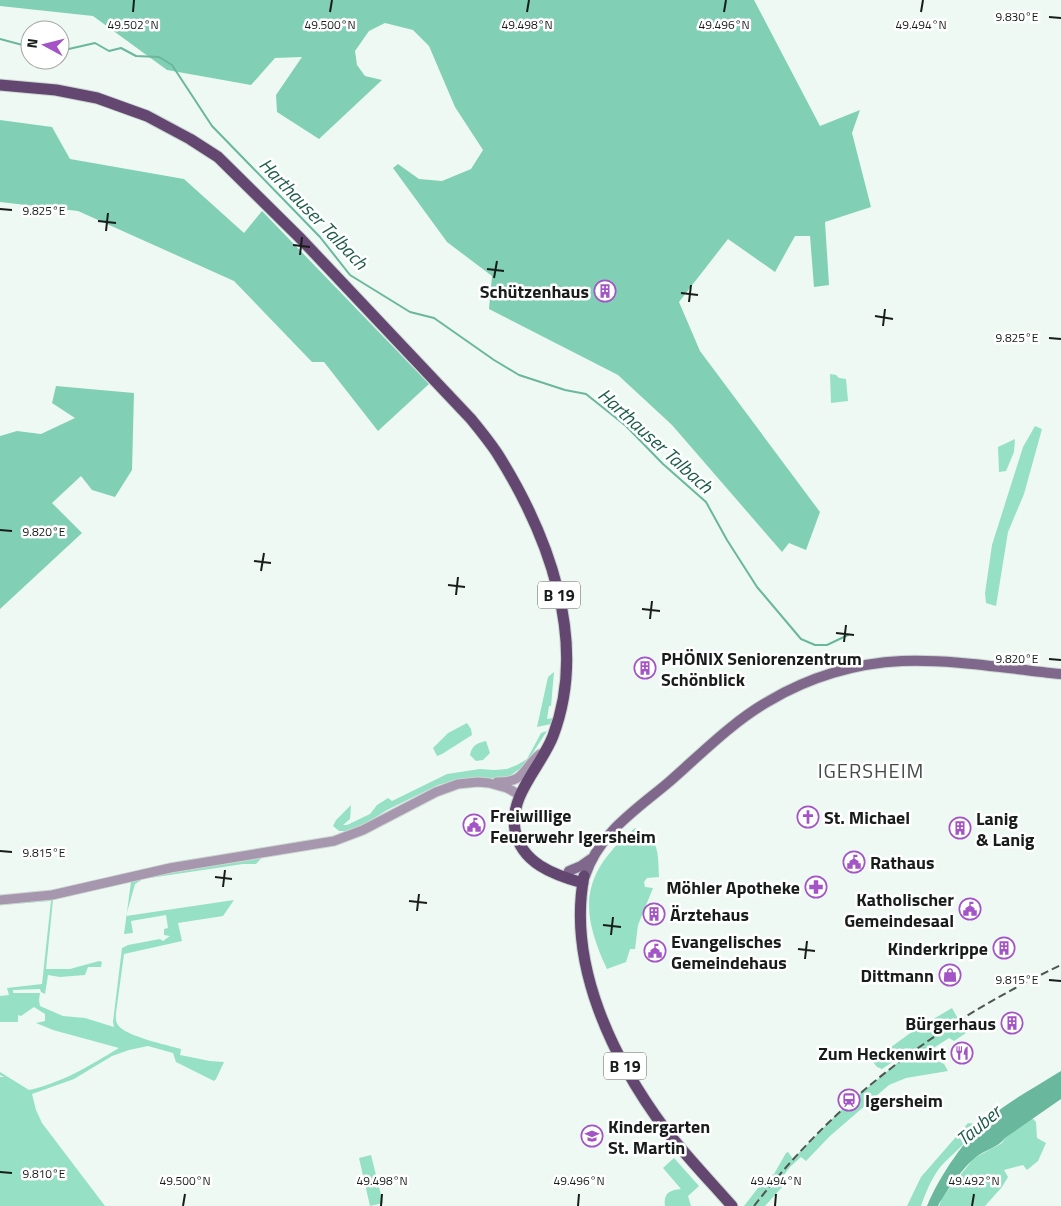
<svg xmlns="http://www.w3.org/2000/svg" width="1061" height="1206" viewBox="0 0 1061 1206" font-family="'Titillium Web',sans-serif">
<rect width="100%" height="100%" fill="#eef9f4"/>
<!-- green -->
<path fill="#96e0c5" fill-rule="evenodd" d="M830 374 836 375 839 378 846 379 848 401 831 403Z
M1035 426 1042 429 1024 494 1008 532 996 606 986 603 985 593 992 545 1023 447Z
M1015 439 1014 452 1006 471 999 472 998 447Z
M554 672 551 706H549L547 719 553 718 551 724 537 727 548 677Z
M467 723 471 729 472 735 442 754 437 756 433 748 448 733Z
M547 731 525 765 507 778H465L438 785 387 810 365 824 346 831H339L333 826 336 820 351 805 350 819 343 825H347L370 814 377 805 388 798 392 801 447 774 480 769 494 770 507 769 517 765 527 759 541 733Z
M486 741 490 753 483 760 476 761 470 755C472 745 477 743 486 741Z
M635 828C660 838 658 853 659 877L647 878 644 882 645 887 653 888 638 925 635 949H630L626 962 607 969C578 907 582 873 635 828Z
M268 851 256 864H243L143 879 135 884 126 916 234 900 223 916 178 923 182 941 124 954 116 1013C116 1017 115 1021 118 1025 125 1036 167 1045 181 1049L180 1055 210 1061 224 1062 216 1079 214 1081 176 1062 173 1053 148 1046 129 1050 112 1056 74 1079 32 1094 36 1110 42 1123 105 1206H0V1077H4L0 1075V1072L29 1090C64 1082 89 1066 119 1048L53 1030 36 1023 45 1021V1014L34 1007 21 1016 18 1015V1022H0V996L9 995 7 988 42 984 51 901 0 905V900ZM131 882 124 934 133 933 131 921 166 915 168 928 164 929V935L170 936 163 941 160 939 128 945 122 948 113 1022 114 1027 85 1018 63 1016 40 1006 39 1000 40 993H13V990L40 989 41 992 45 994 48 975 60 977 85 975 88 967H101L102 962 99 961 70 969H46L53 900Z
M952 1008 966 1033 954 1041 949 1038 932 1049 934 1055 937 1056 938 1061 944 1064 948 1071 906 1078 889 1085 830 1136 806 1161 801 1157 790 1167 780 1180 784 1185 765 1206H744L765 1179 774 1174 786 1153 788 1152 793 1159 843 1108 902 1059 900 1057 882 1069 877 1067 872 1061 913 1031Z
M1032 1118 1036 1122 1037 1138 1046 1143 1038 1161 1027 1170 1023 1165 1004 1170 1008 1177 1002 1187 985 1206H939L942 1198 974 1158 1002 1143 1005 1138Z
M968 1123 975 1124C975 1139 947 1157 938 1170 931 1180 925 1194 921 1206H907L921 1177Z
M371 1155 383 1203 370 1206 359 1158Z
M674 1158 699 1186 688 1196 691 1206H665C663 1193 670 1190 681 1189L663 1168Z"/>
<!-- forest -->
<path fill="#81d0b5" d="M0 0H754L820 126 860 110 852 133 871 207 825 222 829 285 814 287 810 236H795L775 272 728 239 679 302 700 351 820 512 806 550 789 543 782 552 672 425 618 375 489 309 492 276 447 242 393 168 398 164 419 179 442 181 471 169 483 150 455 107 429 46 413 30 385 23 369 31 355 51 357 65 365 76 382 80 319 139 277 112 276 95 302 57 275 58 251 85 167 70 93 16 0 6Z
M0 120 52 127 70 159 184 179 244 233 262 211 429 384 378 431 324 362H312L234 281 78 211 0 202Z
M56 386 134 393 132 470 115 497 92 490 81 476 52 503 82 533 0 609V436L17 431 41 434 75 418 52 403Z"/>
<!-- water -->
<path fill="#69b79d" d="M1061 1071V1099L1005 1138C999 1147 985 1150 976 1157 965 1165 944 1194 938 1206H927C939 1177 965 1138 989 1118 1011 1100 1037 1086 1061 1071Z"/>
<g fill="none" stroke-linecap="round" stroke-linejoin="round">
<!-- stream -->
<path stroke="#69b79d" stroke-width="2" d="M0 39 30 47
M60 51 95 43 109 51 121 48 136 56 159 57 172 65 212 126 320 237 350 275 410 312 434 318 494 360 519 375 565 390 586 394 626 426 663 464 706 502 727 540 757 587 801 639 815 645H827L848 635"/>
<!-- tertiary casing -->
<g stroke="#ccd6d1" stroke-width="11">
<path id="tertiary" d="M497 782C525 783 522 769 540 754
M0 900 52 895 170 868 334 841 363 830 436 792 458 784 478 782 489 783 507 788 520 795"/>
</g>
<!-- secondary casing -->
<g stroke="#ccd6d1" stroke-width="12">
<path id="secondary" d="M569 871 581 866 591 859
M585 876C599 833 636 810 669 782 701 754 732 722 769 701 809 677 856 663 902 661 954 659 1009 669 1061 674"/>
</g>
<!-- primary casing -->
<g stroke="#ccd6d1" stroke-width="13">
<path id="primary" d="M0 85 56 90 97 98 147 116 190 139 218 157 301 239 471 419C480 430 489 441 497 453 548 534 589 641 553 736 541 767 509 795 515 830 521 863 554 875 583 883
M584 876C567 965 613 1059 665 1129 686 1156 710 1181 732 1206"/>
</g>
<!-- tertiary -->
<use href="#tertiary" stroke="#a696ae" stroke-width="9"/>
<!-- secondary -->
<use href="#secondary" stroke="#7f688b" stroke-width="10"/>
<!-- primary -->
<use href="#primary" stroke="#634771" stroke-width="11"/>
<!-- rail -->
<path stroke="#505653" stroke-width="2" stroke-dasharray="8 4" stroke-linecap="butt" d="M754 1206C839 1097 937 1024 1061 965"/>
</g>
<!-- ticks -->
<path fill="none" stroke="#181c1a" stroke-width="2" d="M133 12 134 0M330 12 332 0M527 12 529 0M724 12 726 0M921 12 923 0M1049 17 1061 18M0 209 12 210M98 221 116 223M106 231 108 213M293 245 310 247M300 255 302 237M487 269 504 271M494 278 497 261M681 293 698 295M689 302 691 285M875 316 893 319M883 326 885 309M1049 338 1061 339M0 530 12 531M254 561 271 563M261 571 264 553M448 585 465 587M456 595 458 577M642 609 660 611M650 619 652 601M836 633 854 635M844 642 846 625M1049 659 1061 660M0 851 12 852M215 877 232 879M223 887 225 870M409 901 427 903M417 911 419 894M603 925 621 927M611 935 613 917M798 949 815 951M805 959 807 941M1049 980 1061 981M0 1172 12 1173M183 1206 185 1194M381 1206 382 1194M578 1206 579 1194M775 1206 776 1194M972 1206 974 1194"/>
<!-- icons -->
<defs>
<g id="building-ring" transform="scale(1.125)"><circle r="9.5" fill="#fff" stroke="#a354c5" stroke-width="1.5"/><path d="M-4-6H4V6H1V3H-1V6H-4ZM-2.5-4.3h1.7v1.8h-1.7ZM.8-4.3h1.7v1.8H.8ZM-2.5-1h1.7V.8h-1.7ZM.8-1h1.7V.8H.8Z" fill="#a354c5"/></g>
<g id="church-ring" transform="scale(1.125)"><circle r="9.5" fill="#fff" stroke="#a354c5" stroke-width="1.5"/><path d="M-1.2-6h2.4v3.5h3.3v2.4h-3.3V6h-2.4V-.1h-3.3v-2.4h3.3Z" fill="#a354c5"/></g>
<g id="civic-ring" transform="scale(1.125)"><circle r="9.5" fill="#fff" stroke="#a354c5" stroke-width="1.5"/><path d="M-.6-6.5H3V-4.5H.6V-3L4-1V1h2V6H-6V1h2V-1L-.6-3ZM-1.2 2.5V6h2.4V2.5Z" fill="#a354c5"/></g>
<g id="pharmacy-ring" transform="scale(1.125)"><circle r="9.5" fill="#fff" stroke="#a354c5" stroke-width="1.5"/><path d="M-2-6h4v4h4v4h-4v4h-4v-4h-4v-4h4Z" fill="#a354c5"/></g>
<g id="shop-ring" transform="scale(1.125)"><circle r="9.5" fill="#fff" stroke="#a354c5" stroke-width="1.5"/><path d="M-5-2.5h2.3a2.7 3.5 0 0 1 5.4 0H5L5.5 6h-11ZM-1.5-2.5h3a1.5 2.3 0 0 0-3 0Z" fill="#a354c5"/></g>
<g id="restaurant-ring" transform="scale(1.125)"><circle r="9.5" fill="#fff" stroke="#a354c5" stroke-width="1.5"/><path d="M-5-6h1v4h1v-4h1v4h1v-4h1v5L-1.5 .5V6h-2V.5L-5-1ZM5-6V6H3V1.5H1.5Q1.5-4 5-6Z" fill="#a354c5"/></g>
<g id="station-ring" transform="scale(1.125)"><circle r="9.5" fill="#fff" stroke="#a354c5" stroke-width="1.5"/><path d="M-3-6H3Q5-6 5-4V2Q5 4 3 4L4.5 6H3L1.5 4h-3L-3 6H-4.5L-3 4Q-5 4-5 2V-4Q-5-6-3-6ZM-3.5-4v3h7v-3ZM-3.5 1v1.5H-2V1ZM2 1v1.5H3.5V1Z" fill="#a354c5"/></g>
<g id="school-ring" transform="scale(1.125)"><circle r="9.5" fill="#fff" stroke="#a354c5" stroke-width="1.5"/><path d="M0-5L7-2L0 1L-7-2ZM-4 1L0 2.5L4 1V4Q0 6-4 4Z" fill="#a354c5"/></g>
</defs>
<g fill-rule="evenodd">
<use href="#building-ring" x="605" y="291"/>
<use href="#building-ring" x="645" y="668"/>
<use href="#church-ring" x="808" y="817"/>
<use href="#civic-ring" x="474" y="825"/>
<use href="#building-ring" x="960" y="828"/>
<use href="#civic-ring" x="854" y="862"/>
<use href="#pharmacy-ring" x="816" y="887"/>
<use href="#civic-ring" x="970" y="909"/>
<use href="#building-ring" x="654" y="914"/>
<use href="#building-ring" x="1004" y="948"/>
<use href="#civic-ring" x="655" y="951"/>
<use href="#shop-ring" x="950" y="975"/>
<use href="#building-ring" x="1012" y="1023"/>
<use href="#restaurant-ring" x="962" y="1053"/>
<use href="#station-ring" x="849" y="1100"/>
<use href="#school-ring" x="592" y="1136"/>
</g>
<g text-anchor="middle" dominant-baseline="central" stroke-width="5" stroke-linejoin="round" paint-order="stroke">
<!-- shield labels -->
<g fill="#fff" stroke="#5d605f" stroke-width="1">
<rect x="538" y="581.5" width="42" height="27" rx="4"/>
<rect x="604" y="1052.5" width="42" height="27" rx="4"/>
</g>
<g font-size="16" font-weight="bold" fill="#181c1a">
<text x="559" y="595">B 19</text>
<text x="625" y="1066">B 19</text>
</g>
<!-- poi labels -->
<g font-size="18" font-weight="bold" fill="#181c1a" stroke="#fff" text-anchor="start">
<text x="589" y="291" text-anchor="end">Schützenhaus</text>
<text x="661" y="658">PHÖNIX Seniorenzentrum<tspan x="661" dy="21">Schönblick</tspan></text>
<text x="490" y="815">Freiwillige<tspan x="490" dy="21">Feuerwehr Igersheim</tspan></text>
<text x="824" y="817">St. Michael</text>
<text x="976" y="818">Lanig<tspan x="976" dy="21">&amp; Lanig</tspan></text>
<text x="870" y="862">Rathaus</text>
<text x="800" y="887" text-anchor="end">Möhler Apotheke</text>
<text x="954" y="899" text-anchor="end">Katholischer<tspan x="954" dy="21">Gemeindesaal</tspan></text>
<text x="670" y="914">Ärztehaus</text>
<text x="671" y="941">Evangelisches<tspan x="671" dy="21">Gemeindehaus</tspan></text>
<text x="988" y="948" text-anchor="end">Kinderkrippe</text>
<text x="934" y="975" text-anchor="end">Dittmann</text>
<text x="996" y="1023" text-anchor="end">Bürgerhaus</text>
<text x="946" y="1053" text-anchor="end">Zum Heckenwirt</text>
<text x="865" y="1100">Igersheim</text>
<text x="608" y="1126">Kindergarten<tspan x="608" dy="21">St. Martin</tspan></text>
</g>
<!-- water labels -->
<g font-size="19" font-style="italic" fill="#1e5c4a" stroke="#fff">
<text transform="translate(314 213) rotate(46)">Harthauser Talbach</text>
<text transform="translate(656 440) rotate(42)">Harthauser Talbach</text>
<text transform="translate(978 1125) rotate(-40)">Tauber</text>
</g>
<!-- quarter labels -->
<g font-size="20" letter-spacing="1" fill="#434c48" stroke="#fff">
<text x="871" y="770">IGERSHEIM</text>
</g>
</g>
<g font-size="12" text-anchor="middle" fill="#181c1a" stroke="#fff" stroke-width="5" stroke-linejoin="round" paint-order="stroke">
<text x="1017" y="21">9.830°E</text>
<text x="133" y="29">49.502°N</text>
<text x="330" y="29">49.500°N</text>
<text x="527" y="29">49.498°N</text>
<text x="724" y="29">49.496°N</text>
<text x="921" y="29">49.494°N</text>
<text x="44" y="215">9.825°E</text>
<text x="1017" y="342">9.825°E</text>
<text x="44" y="536">9.820°E</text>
<text x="1017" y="663">9.820°E</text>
<text x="44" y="857">9.815°E</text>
<text x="1017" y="984">9.815°E</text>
<text x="44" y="1178">9.810°E</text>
<text x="185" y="1185">49.500°N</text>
<text x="382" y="1185">49.498°N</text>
<text x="579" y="1185">49.496°N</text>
<text x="776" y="1185">49.494°N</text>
<text x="974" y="1185">49.492°N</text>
</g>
<!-- north arrow -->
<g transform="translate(45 45) rotate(277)"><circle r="24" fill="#ffffff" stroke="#a3a4a3"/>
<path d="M0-4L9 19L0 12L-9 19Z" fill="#a354c5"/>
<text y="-8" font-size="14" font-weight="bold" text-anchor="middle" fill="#181c1a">N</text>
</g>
</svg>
